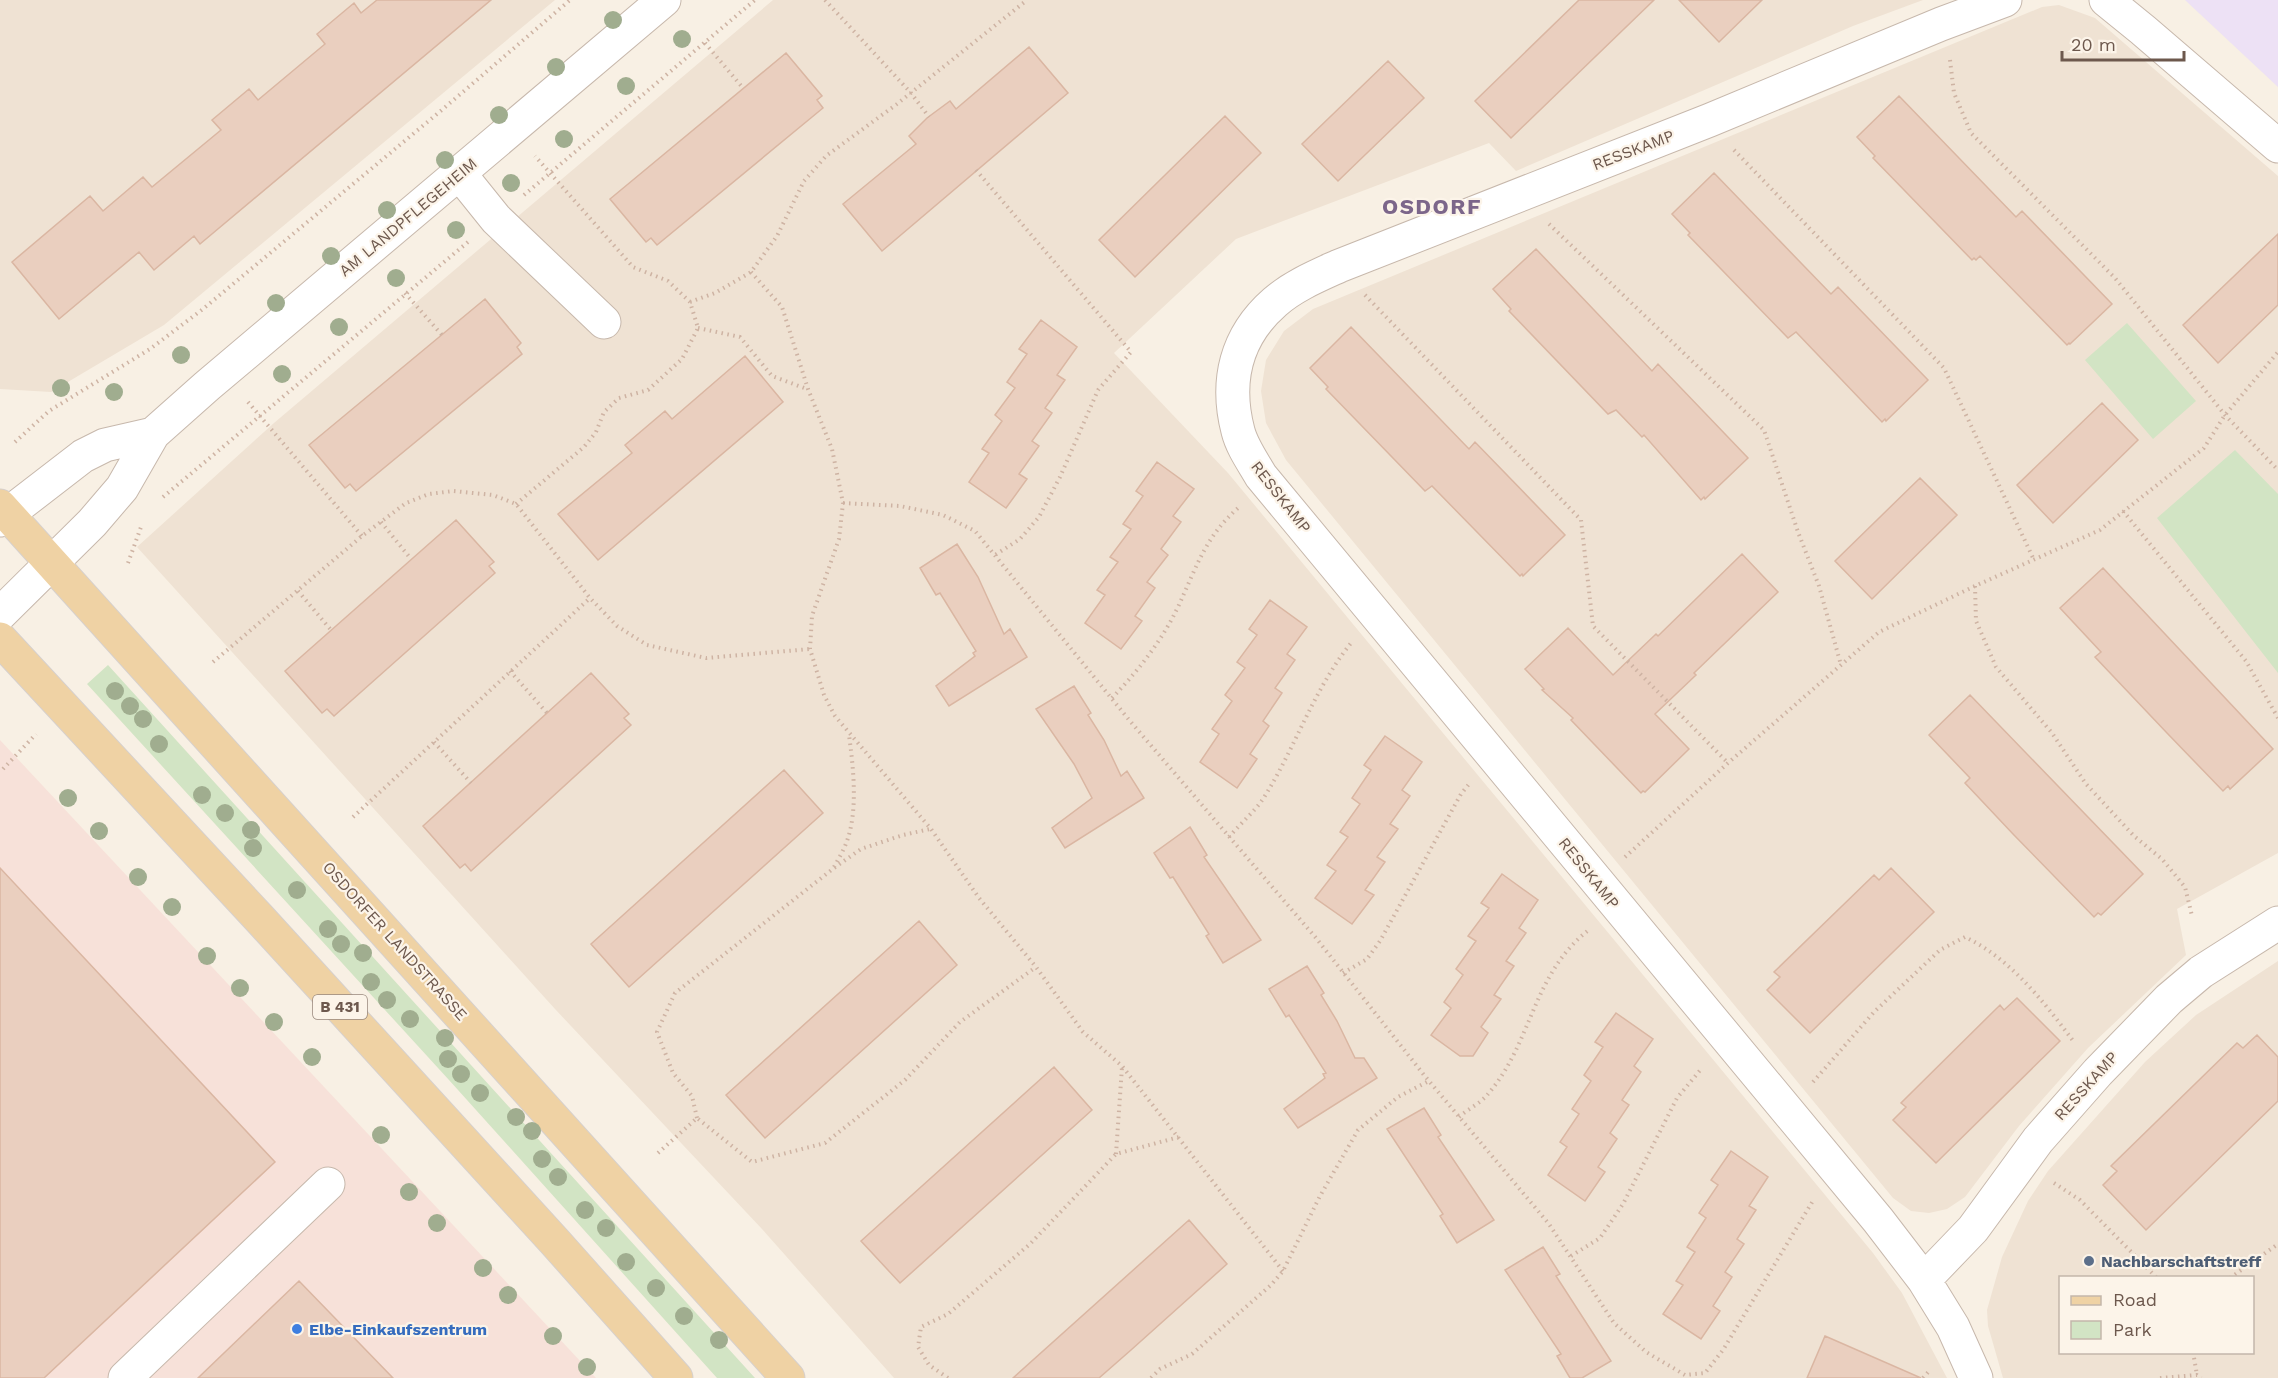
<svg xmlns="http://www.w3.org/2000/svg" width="2278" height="1378" viewBox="0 0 2278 1378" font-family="'Work Sans',sans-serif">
<rect width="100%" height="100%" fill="#f8f0e4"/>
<!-- residential -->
<path fill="#efe2d3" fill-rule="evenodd" d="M0 0H555L164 325 51 392 0 389Z
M773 0H1923L1853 26 1516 171 1489 143 1236 239 1114 353 1228 473 1873 1253 1902 1293 1947 1378H894L762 1229 555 1009 137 547 274 423Z
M2059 5 2095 18 2278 176V853L2177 909 2186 955 2088 1048 2019 1126 1965 1197 1947 1209 1929 1213 1911 1211 1893 1198 1286 460 1266 423 1261 391 1266 360 1284 331 1313 309 2042 7Z
M2278 961V1378H2003L1988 1326 1987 1310 2002 1257 2028 1201 2048 1171 2145 1062 2196 1015ZM2060 1278H2252V1352H2060Z"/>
<!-- commercial -->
<path fill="#f7e1d9" d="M0 740 596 1378H0Z"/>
<!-- education -->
<path fill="#ede1f5" d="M2185 0H2278V87Z"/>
<!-- green -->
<path fill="#d2e4c4" d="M2127 323 2196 401 2153 439 2085 360Z
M2235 450 2278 494V673L2157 518Z
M108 665 755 1378H717L449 1080 87 684Z"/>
<!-- building -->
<path fill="#eacfbf" stroke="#dab6a2" stroke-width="1.5" d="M377 0H491L200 244 194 236 154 270 139 252 59 319 12 262 90 196 103 211 143 177 152 187 221 130 212 120 249 89 258 100 325 44 317 34 354 3 361 13Z
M1579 0H1654L1511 138 1475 101Z
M1679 0H1762L1719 42Z
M1029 47 1068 93 882 251 843 204 916 144 909 136 927 118 950 101 956 109Z
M786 53 822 96 817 100 823 108 657 245 651 238 646 242 610 199Z
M1388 61 1424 98 1338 181 1302 144Z
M1899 96 2016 217 2022 211 2112 304 2070 344 2069 343 2067 345 1980 256 1976 260 1974 258 1972 260 1873 158 1875 156 1857 137Z
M1225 116 1261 153 1135 277 1099 240Z
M1714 173 1831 294 1838 287 1928 380 1886 421 1885 419 1882 422 1796 332 1788 338 1688 235 1690 233 1672 214Z
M2278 234V305L2218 363 2183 325Z
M1536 249 1652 371 1658 364 1748 458 1705 499 1704 497 1701 500 1644 435 1642 437 1616 410 1608 414 1509 311 1511 309 1493 289Z
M485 299 521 343 517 347 522 354 356 491 350 484 345 488 309 445Z
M1041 320 1077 347 1057 375 1065 380 1045 408 1052 413 1032 441 1039 446 1019 474 1027 479 1006 508 969 482 989 453 982 449 1002 421 995 415 1015 388 1007 382 1027 354 1019 349Z
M1351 327 1469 449 1475 442 1565 535 1523 576 1522 574 1520 576 1432 486 1425 491 1326 389 1328 387 1310 368Z
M745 356 783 402 598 560 558 514 632 453 625 445 665 411 672 419Z
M2102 403 2138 440 2053 523 2017 485Z
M1157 462 1194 489 1173 516 1181 522 1161 549 1168 555 1147 582 1155 588 1135 616 1142 621 1121 649 1085 623 1105 595 1097 590 1118 562 1110 557 1131 529 1123 524 1143 496 1136 491Z
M1920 478 1957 515 1872 599 1835 561Z
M456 520 494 562 489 566 495 573 334 716 327 709 322 713 285 671Z
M957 544 978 577 1004 634 1010 629 1027 657 949 706 936 686 975 656 973 653 976 651 940 593 936 595 920 568Z
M1742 554 1778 592 1694 673 1696 675 1655 714 1689 749 1645 792 1643 791 1641 793 1571 720 1573 718 1542 690 1544 689 1525 669 1568 628 1613 675 1656 634 1658 636Z
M2103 568 2273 749 2230 789 2228 786 2223 791 2167 733 2095 657 2101 652 2060 608Z
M1270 600 1307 627 1287 654 1295 660 1275 688 1282 693 1263 721 1269 726 1250 754 1257 759 1237 788 1200 762 1219 734 1212 729 1232 701 1225 695 1245 668 1237 662 1257 635 1249 629Z
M591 673 629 714 624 718 631 725 471 871 465 864 460 868 423 826Z
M1074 686 1091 713 1088 715 1104 740 1121 776 1127 771 1144 798 1065 848 1052 828 1092 798 1074 764 1036 709Z
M1970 695 2143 874 2101 915 2098 913 2094 917 2013 834 1965 783 1970 778 1929 735Z
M1385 736 1422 762 1402 790 1410 796 1390 824 1398 829 1377 857 1385 862 1365 890 1374 895 1352 924 1315 898 1336 871 1327 865 1348 837 1340 832 1360 804 1352 798 1371 770 1364 765Z
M784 770 823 813 629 987 591 944Z
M1190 827 1207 855 1204 857 1261 940 1223 963 1206 936 1209 934 1173 877 1170 878 1154 853Z
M0 868 275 1162 44 1378H0Z
M1891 868 1934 912 1810 1033 1767 990 1780 977 1774 972 1874 875 1879 880Z
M1502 874 1538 900 1519 928 1526 933 1506 961 1514 966 1494 995 1501 999 1481 1027 1488 1033 1473 1056H1460L1431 1035 1451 1008 1444 1002 1463 975 1456 969 1476 941 1468 936 1489 908 1481 903Z
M919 921 957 965 765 1138 726 1095Z
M1307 966 1324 993 1321 995 1337 1021 1355 1058H1364L1377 1078 1298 1128 1284 1109 1325 1078 1323 1074 1326 1073 1289 1015 1286 1017 1269 989Z
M2017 998 2060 1041 1936 1163 1893 1120 1906 1107 1901 1103 2000 1005 2004 1010Z
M1616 1013 1653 1039 1634 1066 1641 1072 1622 1100 1629 1105 1610 1133 1617 1139 1598 1167 1605 1172 1585 1201 1548 1175 1567 1147 1560 1142 1579 1114 1572 1109 1591 1081 1584 1075 1603 1047 1595 1042Z
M2257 1035 2278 1057V1101L2146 1230 2103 1185 2117 1171 2111 1166 2237 1043 2243 1048Z
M1054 1067 1092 1110 900 1283 861 1241Z
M1424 1108 1441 1135 1438 1137 1494 1220 1457 1243 1440 1216 1443 1214 1387 1129Z
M1731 1151 1768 1177 1749 1206 1756 1210 1737 1239 1744 1244 1725 1272 1732 1277 1713 1306 1720 1311 1701 1339 1663 1314 1683 1285 1676 1281 1695 1252 1687 1247 1706 1218 1699 1213 1718 1185 1711 1180Z
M1189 1220 1227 1264 1131 1350 1099 1378H1013Z
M1543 1247 1560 1274 1556 1276 1611 1361 1582 1378H1570L1557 1356 1561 1354 1505 1270Z
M299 1281 393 1378H198Z
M1825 1336 1921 1378H1807Z"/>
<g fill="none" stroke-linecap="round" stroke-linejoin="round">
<!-- minor casing -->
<g stroke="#c7b8ac" stroke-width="35">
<path id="minor" d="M2106 0 2143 30 2278 146
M459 173 496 219 604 322
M0 520 83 456 105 445 153 434
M0 614 92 523 122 488 153 434 207 386 664 0
M1924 1280 1973 1229 2038 1140 2098 1072 2169 999 2201 972 2278 923
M125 1378 328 1184
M1976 1378 1953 1327 1924 1280 1878 1220 1261 476C1253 462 1242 447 1238 431 1225 381 1236 336 1275 302 1293 286 1317 276 1339 266L1710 120 1941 24 2005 0"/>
</g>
<!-- major casing -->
<g stroke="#d6d0cd" stroke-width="35">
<path id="major" d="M0 506 788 1378
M0 639 259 918 555 1242 676 1378"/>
</g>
<!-- path -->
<path stroke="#ceb3a3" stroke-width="4" stroke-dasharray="1.5 4.5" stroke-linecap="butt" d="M825 0 911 93 929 117
M705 43 743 88
M1950 60 1954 93 1971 133 2115 278 2225 415 2278 470
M1734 150 1944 368 2034 560
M976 170 1131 352 1098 390 1060 477 1039 517 1020 539 995 555
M524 195 755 0
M1549 224 1764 430 1798 532 1819 586 1841 665
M751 272 782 307 808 389 832 449 843 503 839 539 812 616 810 649 824 695 835 716 931 829 979 898 1036 967 1083 1032 1122 1066 1283 1271
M405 293 442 335
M1365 295 1581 520 1593 626 1728 763
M690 302 715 293 751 272 777 236 804 181 826 156 897 104 1027 0
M698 328 740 337 772 376 807 389
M248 402 362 536
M15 442 49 411 150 349 203 309 443 109 570 0
M163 497 468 242
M843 503 900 506 943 515 975 531 1130 721 1316 938 1424 1075 1549 1224 1614 1323 1646 1352 1685 1375 1705 1373 1723 1350 1814 1199
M516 504 584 447 596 432 604 412 619 398 648 390 682 359 698 328 690 302 668 281 633 267 535 156
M2123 511 2246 661 2278 718
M381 522 411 559
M128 563 141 527
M1975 586 1976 621 1996 667 2052 733 2086 784 2134 836 2162 859 2185 887 2192 916
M298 591 331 630
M213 662 362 536 406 503 429 494 453 491 493 495 516 504 590 598 617 626 647 645 706 658 810 649
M510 671 547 713
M1112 698C1137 672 1161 642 1177 609 1196 569 1204 538 1238 508
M434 742 471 783
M3 769 36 734
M353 817 590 598
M1229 837C1240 824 1254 812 1263 799 1296 747 1312 692 1351 643
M1625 857 1728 763 1879 632 1975 586 2100 530 2204 448 2225 415 2278 352
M834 867C839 858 845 848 848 838 858 807 853 765 849 735
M1343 973 1367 959 1380 941 1461 794 1469 784
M1813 1082 1874 1012 1940 950 1965 937C2011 959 2044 1002 2074 1042
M1459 1117C1468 1109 1481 1103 1488 1094 1533 1042 1532 973 1590 929
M697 1118 692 1096 673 1073 657 1032 675 993 834 868 861 849 903 835 930 829
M658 1153 697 1118 752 1162 825 1143 905 1080 960 1022 1036 967
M1116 1154 1122 1067
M2054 1183 2080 1200 2157 1278
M1571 1256 1600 1238 1623 1204 1677 1098 1702 1068
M2230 1278 2278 1244
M2193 1352 2197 1375
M948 1378 929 1365 918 1347 921 1327 948 1314 1030 1244 1116 1154 1179 1137
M1151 1378 1160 1369 1192 1354 1271 1285 1283 1271 1320 1196 1358 1130 1398 1097 1429 1081
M1923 1378 1930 1370
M2160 1378 2197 1375 2201 1378"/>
<!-- minor -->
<use href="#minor" stroke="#fff" stroke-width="33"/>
<!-- major -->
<use href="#major" stroke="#efd2a4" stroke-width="33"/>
</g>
<!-- trees -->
<g fill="#a0ad8f">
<circle cx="613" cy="20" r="9"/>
<circle cx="682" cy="39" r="9"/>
<circle cx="556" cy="67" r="9"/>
<circle cx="626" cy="86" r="9"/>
<circle cx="499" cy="115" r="9"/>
<circle cx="564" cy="139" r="9"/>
<circle cx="445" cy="160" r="9"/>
<circle cx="511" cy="183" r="9"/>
<circle cx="387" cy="210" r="9"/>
<circle cx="456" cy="230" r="9"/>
<circle cx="331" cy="256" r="9"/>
<circle cx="396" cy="278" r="9"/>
<circle cx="276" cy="303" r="9"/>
<circle cx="339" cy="327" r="9"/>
<circle cx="181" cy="355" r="9"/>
<circle cx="282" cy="374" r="9"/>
<circle cx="61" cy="388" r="9"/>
<circle cx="114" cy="392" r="9"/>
<circle cx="115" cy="691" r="9"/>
<circle cx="130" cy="706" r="9"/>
<circle cx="143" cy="719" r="9"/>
<circle cx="159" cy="744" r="9"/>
<circle cx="202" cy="795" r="9"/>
<circle cx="68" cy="798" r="9"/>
<circle cx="225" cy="813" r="9"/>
<circle cx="251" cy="830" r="9"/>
<circle cx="99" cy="831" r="9"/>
<circle cx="253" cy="848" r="9"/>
<circle cx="138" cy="877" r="9"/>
<circle cx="297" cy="890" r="9"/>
<circle cx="172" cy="907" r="9"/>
<circle cx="328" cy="929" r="9"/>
<circle cx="341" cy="944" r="9"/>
<circle cx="363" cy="953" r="9"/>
<circle cx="207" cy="956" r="9"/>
<circle cx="371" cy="982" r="9"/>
<circle cx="240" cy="988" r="9"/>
<circle cx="387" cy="1000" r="9"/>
<circle cx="410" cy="1019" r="9"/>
<circle cx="274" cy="1022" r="9"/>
<circle cx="445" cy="1038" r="9"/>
<circle cx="312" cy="1057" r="9"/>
<circle cx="448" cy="1059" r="9"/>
<circle cx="461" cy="1074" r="9"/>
<circle cx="480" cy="1093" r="9"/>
<circle cx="516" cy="1117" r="9"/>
<circle cx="532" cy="1131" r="9"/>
<circle cx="381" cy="1135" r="9"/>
<circle cx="542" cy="1159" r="9"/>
<circle cx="558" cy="1177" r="9"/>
<circle cx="409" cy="1192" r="9"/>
<circle cx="585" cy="1210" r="9"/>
<circle cx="437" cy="1223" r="9"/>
<circle cx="606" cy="1228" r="9"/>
<circle cx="626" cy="1262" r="9"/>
<circle cx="483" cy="1268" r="9"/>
<circle cx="656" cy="1288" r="9"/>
<circle cx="508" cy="1295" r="9"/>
<circle cx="684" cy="1316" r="9"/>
<circle cx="553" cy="1336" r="9"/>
<circle cx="719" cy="1340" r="9"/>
<circle cx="587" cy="1367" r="9"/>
</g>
<!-- markers -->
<circle fill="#5c6f8a" stroke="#fcf4e9" stroke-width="2" cx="2089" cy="1261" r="6"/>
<circle fill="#3f7fe0" stroke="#fcf4e9" stroke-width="2" cx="297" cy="1329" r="6"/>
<g text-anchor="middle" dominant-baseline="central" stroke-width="4.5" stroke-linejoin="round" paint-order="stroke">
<!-- shield labels -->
<rect fill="#fcf4e9" stroke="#98877c" stroke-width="1.5" x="313" y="995" width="54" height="24" rx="4.5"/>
<g font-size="15" font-weight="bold" fill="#6d584d">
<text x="340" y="1007">B 431</text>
</g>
<!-- street labels -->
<g font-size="16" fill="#6d584d" stroke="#fcf4e9">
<text transform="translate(1633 150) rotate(-21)">RESSKAMP</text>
<text transform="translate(408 217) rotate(-40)">AM LANDPFLEGEHEIM</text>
<text transform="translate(1281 497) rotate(52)">RESSKAMP</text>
<text transform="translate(1589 873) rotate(51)">RESSKAMP</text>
<text transform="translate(395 941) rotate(48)">OSDORFER LANDSTRASSE</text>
<text transform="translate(2086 1086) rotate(-48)">RESSKAMP</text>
</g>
<!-- service labels -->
<g font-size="16" font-weight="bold" fill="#4e5e75" stroke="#fcf4e9" text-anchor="start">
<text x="2101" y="1261">Nachbarschaftstreff</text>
</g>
<!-- shop labels -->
<g font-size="16" font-weight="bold" fill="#366cbe" stroke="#fcf4e9" text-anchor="start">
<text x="309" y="1329">Elbe-Einkaufszentrum</text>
</g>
<!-- district labels -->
<g font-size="22" font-weight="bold" letter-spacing="1.5" fill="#7c668a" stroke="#fcf4e9">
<text x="1432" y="206">OSDORF</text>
</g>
</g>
<!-- legend -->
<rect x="2059" y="1276" width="195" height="78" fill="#fcf4e9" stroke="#c3b6ab" stroke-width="1.5"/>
<rect x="2071" y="1296" width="30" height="9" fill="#efd2a4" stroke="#c3b6ab" stroke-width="1.5"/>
<text x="2113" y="1306" font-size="18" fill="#6d584d">Road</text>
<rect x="2071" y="1321" width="30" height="18" fill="#d2e4c4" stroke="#c3b6ab" stroke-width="1.5"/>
<text x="2113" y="1336" font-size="18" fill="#6d584d">Park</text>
<!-- scale -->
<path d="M2062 51v9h122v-9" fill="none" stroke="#6d584d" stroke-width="3"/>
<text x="2071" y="51" font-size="18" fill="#6d584d" stroke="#fcf4e9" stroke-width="4.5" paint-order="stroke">20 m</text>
</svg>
